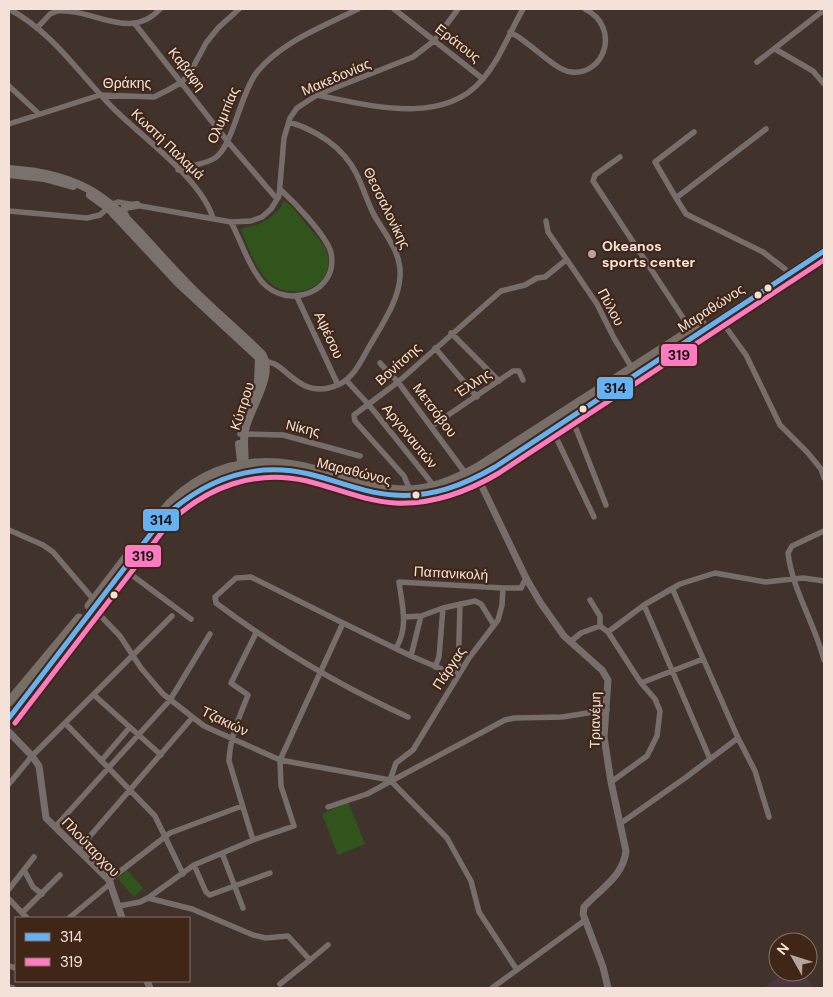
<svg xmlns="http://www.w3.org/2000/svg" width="833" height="997" viewBox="0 0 833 997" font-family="'DM Sans',sans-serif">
<rect width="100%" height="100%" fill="#41332b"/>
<!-- industrial -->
<path fill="#4b383e" d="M786 972H802L814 988H764Z"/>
<!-- green -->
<path fill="#31541c" d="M283 201C292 204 300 218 307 225 314 234 324 243 327 253 337 289 289 303 268 281 256 269 247 245 241 230 246 226 251 227 256 225 266 221 282 211 283 201Z
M348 802 365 844 338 855 322 814Z
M127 870 143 888 134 897 118 879Z"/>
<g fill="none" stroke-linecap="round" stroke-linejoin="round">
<!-- minor -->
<path stroke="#776e6b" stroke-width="5.5" d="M9 9C52 32 77 71 111 106 140 136 201 178 213 218
M394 9 483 79
M135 24 228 142 277 199
M38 27 50 14 57 11C93 8 130 42 160 9
M510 32C529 41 554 70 571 72 605 76 621 27 585 9
M775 49 813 71 824 84
M757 62 824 10
M9 86 38 113
M317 95C367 105 442 126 481 81 500 60 509 33 523 9
M9 124 100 95 154 97 168 90 182 82 191 71 206 43 218 28 239 9
M766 129 676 198 686 214 763 252 785 269
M620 157 595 175 593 181 691 330
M178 170C190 165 204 165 215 158 233 146 240 94 257 72 281 42 324 26 358 9
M676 198 655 162 694 132
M9 211 87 218 100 215 112 204 118 202 231 222 251 221 262 217 271 209 279 196 284 138 290 118 297 108 317 95 413 57 435 40 458 9
M546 221 548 232 597 304 614 338 632 368
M231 222C241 241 249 267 263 283 288 310 339 292 331 253 327 236 294 202 281 190
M297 297 338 385
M720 319 746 355 780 425 808 453 821 469 824 478
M451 333 499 381
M435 348 477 397
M262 362C286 357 296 404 340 384 356 376 363 356 372 342 383 323 399 299 400 277 402 253 385 234 374 215 367 201 363 187 356 173 343 147 316 130 289 122
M380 363 398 382 466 474
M346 380 369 405 434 486
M571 416 606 505
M432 426 513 371H519L523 380
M552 429 594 517
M240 434 283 435 360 456
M410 490 404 476 355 421 354 415 398 382 501 291 525 285 537 278 545 277 566 260
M9 530 43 545 53 552 94 600
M824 531 792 546 788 553C792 589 815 624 824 660
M125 570 191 619
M673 590 738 738 755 771 769 817
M590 600 600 616V626
M644 605 710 759
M94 609 120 636 141 668 163 694 204 726 280 760 390 780
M404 617 421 616
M343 623 251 577 236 578 215 597 216 603C276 648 340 686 408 717
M608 632 644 605 680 584 715 573 765 582 803 578 824 581
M256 633 231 683 248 695C239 718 230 737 229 761L253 840 294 826 281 786 280 760 343 623 411 656 458 676 460 604
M570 642 581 633 600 626 608 632 641 683 703 659
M396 648C409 627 402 605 399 582L503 588
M411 656 421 616 443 608 475 601 481 604 494 625
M435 667 439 657 443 608
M94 695 161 755
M65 723 155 816 183 874
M101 761 130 727
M390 780 396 763 413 750 469 658 498 620 502 605 503 588H521L526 578
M390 780 447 838 471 881 479 912 517 970
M611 782 647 756 657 736 660 711 655 699 641 683
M9 784 32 756 172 616
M328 807 367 794 505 720 514 718 562 717 607 710
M621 823 685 778 738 738
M55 827 170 700 210 634
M78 850 192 718
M222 853 243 908
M194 865 206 892 210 895 270 873
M24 870 33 887 42 894
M109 880 170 833 242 806
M9 889 34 857
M148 898 194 865 253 840
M9 899 27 918
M119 906 140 902 148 898 192 909 253 935 266 938 288 936 310 960 280 984
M22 913 60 875
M69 918 111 883
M310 960 328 945
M9 966 16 968
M9 987 13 988
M492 988 584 921"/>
<!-- tertiary -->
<path stroke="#776e6b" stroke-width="7" d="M476 474 526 578 540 602 564 636 602 670 608 680 604 737 611 782 626 851C623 877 600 889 584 907L583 914 603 967 608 988
M9 732 32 756 39 766 46 818 109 880 122 918
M147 981 150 988"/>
<!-- secondary -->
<path stroke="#7a706c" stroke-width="8" d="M9 169C104 175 122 216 182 278 207 305 236 328 262 354 276 375 248 410 245 431 242 444 247 458 243 470
M9 174 44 178 73 186
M90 195 108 208 178 283 259 358 258 382 246 411
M126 217 123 212 125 207 137 205
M239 444 242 470"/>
<!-- primary -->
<path stroke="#786e68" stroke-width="9" d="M161 513C203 464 256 453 317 470 347 479 377 491 410 490 434 489 457 479 478 467L702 323
M89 606 131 551
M9 702 79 618
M9 718 163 518C201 478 254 460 309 474 337 482 365 493 394 495 431 498 464 486 495 467L824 251"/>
<!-- bus-1 casing -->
<g stroke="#402617" stroke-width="9">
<path id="bus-1" d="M9 718 163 518C204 480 253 461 309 474 338 481 364 493 394 495 431 498 464 485 495 467L824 251"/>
</g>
<!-- bus-2 casing -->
<g stroke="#402617" stroke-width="9">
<path id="bus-2" d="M15 723 169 523C207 487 254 469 307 481 336 488 364 501 395 503 433 505 467 492 499 473L824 260"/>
</g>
<!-- bus-1 -->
<use href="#bus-1" stroke="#66b1f2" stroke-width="5"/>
<!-- bus-2 -->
<use href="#bus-2" stroke="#fe7ac1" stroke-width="5"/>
</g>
<!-- markers -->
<circle fill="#b5a59c" stroke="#402617" stroke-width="2" cx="592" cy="254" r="5"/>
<g fill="#f4e2d9" stroke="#402617" stroke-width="2">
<circle cx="768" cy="288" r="4.5"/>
<circle cx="758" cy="295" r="4.5"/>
<circle cx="583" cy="409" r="4.5"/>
<circle cx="416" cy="495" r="4.5"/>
<circle cx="114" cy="595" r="4.5"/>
</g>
<g text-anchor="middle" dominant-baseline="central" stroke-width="4.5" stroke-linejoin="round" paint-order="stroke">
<!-- street labels -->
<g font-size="14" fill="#f4e2d9" stroke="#402617">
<text transform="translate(458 43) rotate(38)">Εράτους</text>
<text transform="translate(187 69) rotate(52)">Καβάφη</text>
<text transform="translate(336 77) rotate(-23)">Μακεδονίας</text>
<text x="127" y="83">Θράκης</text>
<text transform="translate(223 115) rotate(-67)">Ολυμπίας</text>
<text transform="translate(168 144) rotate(44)">Κωστή Παλαμά</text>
<text transform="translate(387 208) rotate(64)">Θεσσαλονίκης</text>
<text transform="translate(611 307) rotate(62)">Πύλου</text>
<text transform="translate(711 308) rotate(-33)">Μαραθώνος</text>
<text transform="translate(329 335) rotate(65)">Αψέσου</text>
<text transform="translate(398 364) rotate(-42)">Βονίτσης</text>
<text transform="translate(473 383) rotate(-33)">Έλλης</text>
<text transform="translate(242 406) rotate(-72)">Κύπρου</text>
<text transform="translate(435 410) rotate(53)">Μετσόβου</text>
<text transform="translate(303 428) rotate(13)">Νίκης</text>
<text transform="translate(410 436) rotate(51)">Αργοναυτών</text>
<text transform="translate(354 471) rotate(14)">Μαραθώνος</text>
<text transform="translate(451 573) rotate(3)">Παπανικολή</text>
<text transform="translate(449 668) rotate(-57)">Πάργας</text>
<text transform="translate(595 720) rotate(-89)">Τριανέμη</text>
<text transform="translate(225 721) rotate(26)">Τζακιών</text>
<text transform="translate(91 847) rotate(46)">Πλούταρχου</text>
</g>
<!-- poi labels -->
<g font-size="14" font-weight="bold" fill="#f4e2d9" stroke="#402617" text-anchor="start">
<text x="602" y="246">Okeanos<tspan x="602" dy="16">sports center</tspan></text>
</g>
</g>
<g stroke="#402617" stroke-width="2">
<rect x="660" y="343" width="38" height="24" rx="5" fill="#fe7ac1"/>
<rect x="596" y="376" width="38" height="24" rx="5" fill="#66b1f2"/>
<rect x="142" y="508" width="38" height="24" rx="5" fill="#66b1f2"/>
<rect x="124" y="544" width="38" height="24" rx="5" fill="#fe7ac1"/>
</g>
<g font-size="14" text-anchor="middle" font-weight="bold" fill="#111">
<text x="679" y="360">319</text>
<text x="615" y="393">314</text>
<text x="161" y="525">314</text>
<text x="143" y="561">319</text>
</g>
<!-- border -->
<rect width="833" height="997" fill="none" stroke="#f4e2d9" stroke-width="20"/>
<!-- legend -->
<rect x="15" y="917" width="175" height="65" fill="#402617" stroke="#887165"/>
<rect x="25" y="933" width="25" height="8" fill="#66b1f2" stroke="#887165"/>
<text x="60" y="942" font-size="15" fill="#f4e2d9">314</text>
<rect x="25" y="958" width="25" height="8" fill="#fe7ac1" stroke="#887165"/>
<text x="60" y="967" font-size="15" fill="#f4e2d9">319</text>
<!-- north arrow -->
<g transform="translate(793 957) rotate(309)"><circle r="24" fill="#402617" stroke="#887165"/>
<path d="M0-4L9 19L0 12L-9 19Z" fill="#b5a59c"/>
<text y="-8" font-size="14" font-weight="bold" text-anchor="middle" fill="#f4e2d9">N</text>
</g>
</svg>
